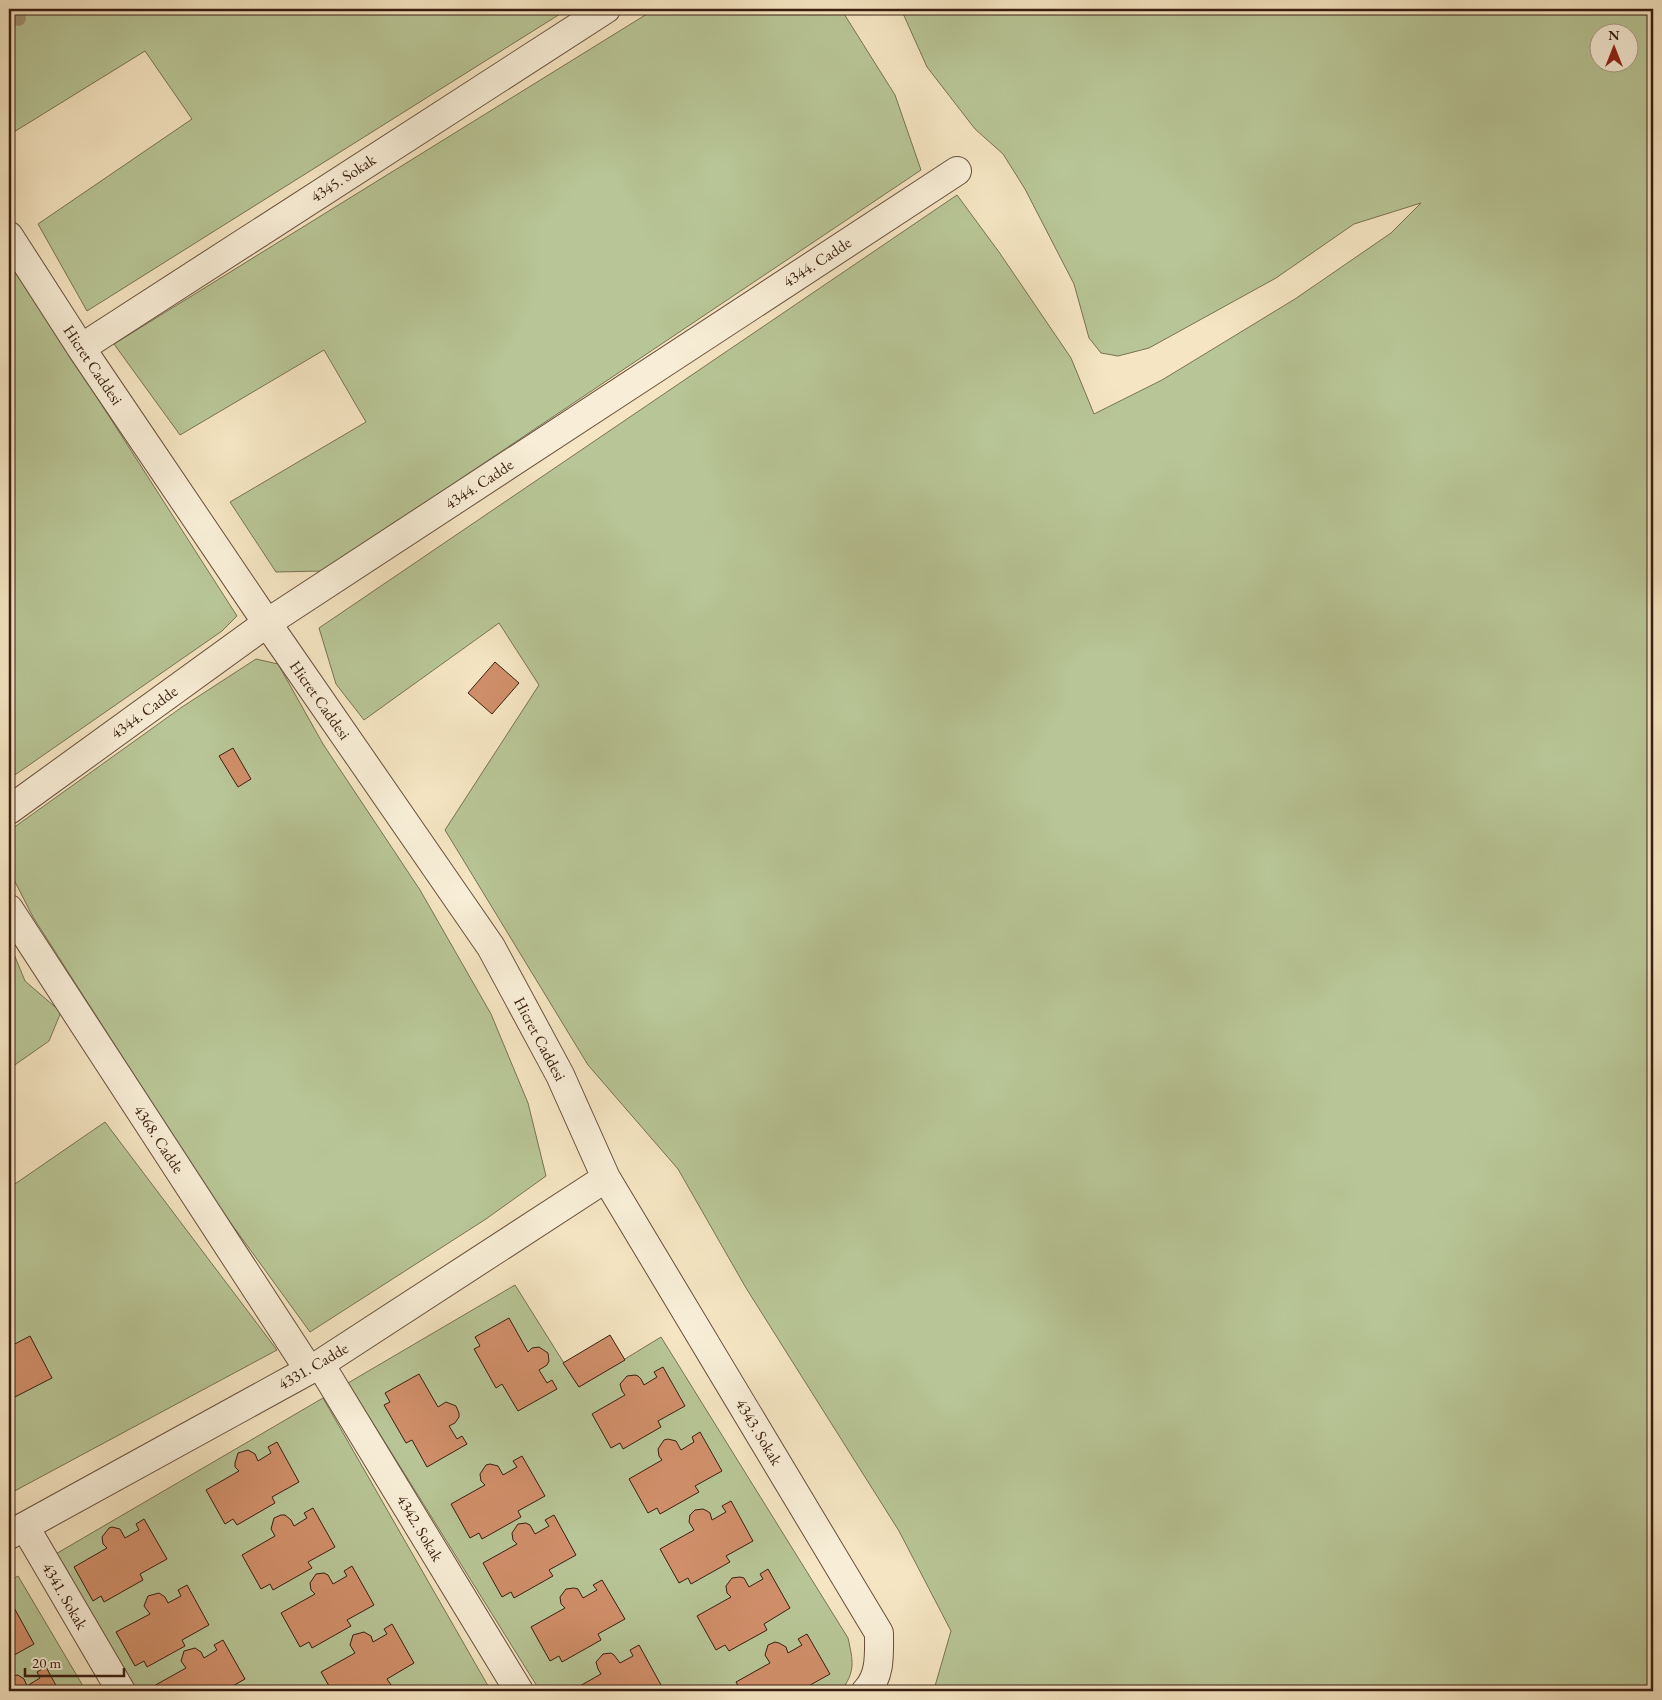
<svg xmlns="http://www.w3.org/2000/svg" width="1662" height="1700" viewBox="0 0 1662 1700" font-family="'EB Garamond',serif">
<rect width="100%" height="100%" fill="#f5e5c2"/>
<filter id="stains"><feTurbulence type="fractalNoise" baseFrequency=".004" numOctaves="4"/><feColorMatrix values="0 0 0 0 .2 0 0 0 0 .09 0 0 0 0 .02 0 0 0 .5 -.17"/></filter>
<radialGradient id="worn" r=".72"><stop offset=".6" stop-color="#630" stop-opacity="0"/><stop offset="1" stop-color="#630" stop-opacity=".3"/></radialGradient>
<!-- green -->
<path fill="#b8c596" stroke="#797253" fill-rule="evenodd" d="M9 9H568L87 311 38 224 192 119 145 51 9 135Z
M655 9H841L895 95 921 170 323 571 276 572 230 502 366 422 324 350 180 435 114 344Z
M901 9H1653V1691H928L935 1686 951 1631 899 1531 746 1288 678 1169 588 1065 445 830 539 685 499 623 364 720 336 684 319 628 957 195 999 252 1071 358 1094 414 1162 380 1295 299 1391 233 1421 203 1354 224 1276 278 1149 348 1118 356 1101 353 1089 338 1074 284 1025 189 1003 154 975 129 927 67ZM1600 32H1630V62H1600Z
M9 260 237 616 222 631 9 779Z
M256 659 278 664 323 744 420 890 491 1014 528 1103 546 1176 486 1219 310 1332 214 1200 33 917 9 870V831L182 707Z
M9 942 25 981 61 1012 49 1041 9 1069Z
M105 1122 277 1350 9 1494V1188Z
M515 1285 579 1387 661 1337 848 1638C853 1661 856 1671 841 1691H540L348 1383Z
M323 1398 491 1691H134L54 1555Z
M18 1576 86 1691H9V1581Z"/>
<!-- building -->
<path fill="#d08f6a" stroke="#3a1e10" d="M495 662 519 683 492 714 468 693Z
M233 748 251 779 238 787 219 756Z
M509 1318 528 1352 532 1348 539 1347 548 1353 549 1361 547 1365 539 1370 547 1383 552 1380 557 1389 518 1411 502 1384 496 1388 474 1349 480 1346 475 1337Z
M610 1335 625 1360 579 1387 563 1363Z
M30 1336 52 1378 9 1400V1347Z
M663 1367 685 1406 658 1421 661 1427 623 1449 620 1443 611 1448 592 1414 625 1395 622 1391 620 1384 627 1376 635 1375 638 1376 641 1379 644 1385 657 1377 654 1372Z
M419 1374 438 1407 446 1402 456 1406 459 1413V1417L455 1423 449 1426 457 1439 462 1436 467 1444 427 1467 412 1440 406 1443 384 1405 390 1402 385 1393Z
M700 1432 722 1471 695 1486 699 1492 660 1514 657 1508 648 1513 629 1479 662 1460 659 1456 658 1449 664 1440 668 1439 676 1441 681 1450 694 1442 692 1437Z
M277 1442 299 1482 272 1497 275 1503 237 1525 233 1519 225 1524 206 1490 239 1471 235 1467V1463L238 1453 248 1450 255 1454 258 1461 271 1453 268 1447Z
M522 1456 545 1496 518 1511 521 1517 482 1539 479 1533 470 1538 451 1504 485 1485 481 1481 480 1474 486 1465 490 1464 498 1466 503 1475 517 1467 513 1461Z
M731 1501 753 1541 726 1556 730 1562 691 1584 688 1578 679 1583 660 1549 694 1530 689 1522 690 1515 695 1510 703 1509 707 1511 710 1513 712 1520 726 1512 722 1506Z
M313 1508 335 1547 308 1562 312 1568 273 1590 270 1584 261 1589 242 1555 275 1536 271 1529 274 1518 281 1515H285L291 1520 294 1526 307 1518 304 1513Z
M554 1515 576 1555 549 1570 553 1576 514 1598 511 1592 502 1597 483 1563 517 1544 513 1540 512 1533 518 1524 526 1523 530 1525 535 1534 549 1526 545 1520Z
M144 1519 167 1559 140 1574 143 1580 104 1602 101 1596 93 1601 74 1567 107 1548 103 1544 102 1537 109 1528 112 1527 120 1529 125 1538 139 1530 136 1524Z
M352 1566 374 1605 347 1620 351 1626 312 1648 309 1642 300 1647 281 1613 315 1594 311 1590 310 1583 316 1574 324 1573 328 1575 333 1584 347 1576 344 1571Z
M768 1569 790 1608 764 1624 767 1630 729 1651 725 1645 716 1650 697 1616 731 1597 727 1593 726 1586 732 1578 740 1577 744 1578 749 1587 763 1579 760 1574Z
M602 1580 625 1619 598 1634 601 1640 562 1662 559 1656 550 1661 531 1627 565 1608 561 1604 560 1597 566 1589 574 1588 578 1589 583 1598 597 1590 593 1585Z
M187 1585 209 1625 182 1640 185 1646 147 1667 144 1661 135 1666 116 1632 150 1614 144 1606 148 1596 159 1593 165 1597 168 1603 181 1596 178 1590Z
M12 1604 34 1644 9 1658V1606Z
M392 1624 414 1663 387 1679 391 1685 379 1691H332L321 1672 355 1653 350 1645 353 1635 364 1632 371 1636 373 1642 387 1634 384 1629Z
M807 1634 830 1674 803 1689 804 1691H741L736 1682 770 1663 765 1655 768 1645 775 1642 779 1643 786 1647 788 1653 802 1645 798 1639Z
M223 1640 245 1679 224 1691H154L152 1687 186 1668 181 1661 184 1651 195 1648 201 1652 204 1658 217 1650 214 1645Z
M639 1645 661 1685 650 1691H571L601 1674 598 1669 596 1662 603 1654 611 1653 614 1655 620 1663 633 1656 630 1650Z
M46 1667 59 1691H9L10 1676 18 1675 24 1679 27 1686 40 1678 37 1672Z"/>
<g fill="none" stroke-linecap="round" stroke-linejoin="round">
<!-- minor casing -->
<g stroke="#69503c" stroke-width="30">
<path id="minor" d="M9 236 81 348 267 623 491 947 560 1075 606 1178 879 1633C879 1653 881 1676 866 1691
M81 348 606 9
M9 810 267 623 957 171
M9 909 309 1370
M320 1364 519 1691
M25 1527 121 1691
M9 1535 320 1364 606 1178"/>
</g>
<!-- minor -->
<use href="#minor" stroke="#f8eed7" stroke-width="28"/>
</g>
<!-- trees -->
<circle fill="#a39376" cx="18" cy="18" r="8"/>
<g text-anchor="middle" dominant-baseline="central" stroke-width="4" stroke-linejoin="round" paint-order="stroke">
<!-- street labels -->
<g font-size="16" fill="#3a1e10" stroke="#f8eed7">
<text transform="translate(343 178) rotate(-33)">4345. Sokak</text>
<text transform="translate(817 262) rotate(-33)">4344. Cadde</text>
<text transform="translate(93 365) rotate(56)">Hicret Caddesi</text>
<text transform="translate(479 484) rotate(-33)">4344. Cadde</text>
<text transform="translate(320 700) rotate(55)">Hicret Caddesi</text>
<text transform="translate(144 712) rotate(-36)">4344. Cadde</text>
<text transform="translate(540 1039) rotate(62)">Hicret Caddesi</text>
<text transform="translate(159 1139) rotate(57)">4368. Cadde</text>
<text transform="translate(313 1366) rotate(-30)">4331. Cadde</text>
<text transform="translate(759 1432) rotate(59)">4343. Sokak</text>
<text transform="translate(420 1528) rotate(59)">4342. Sokak</text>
<text transform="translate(65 1596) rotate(60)">4341. Sokak</text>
</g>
</g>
<!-- margin -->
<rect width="1662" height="1700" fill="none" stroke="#f5e5c2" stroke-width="30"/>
<rect x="10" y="10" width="1642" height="1680" fill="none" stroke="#3a1e10" stroke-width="2.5"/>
<rect x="15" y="15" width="1632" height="1670" fill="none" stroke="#3a1e10"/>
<!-- north arrow -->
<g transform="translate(1614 48)"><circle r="24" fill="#f8eed7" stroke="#ac9b87"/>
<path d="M0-4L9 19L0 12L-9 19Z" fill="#8f2418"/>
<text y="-8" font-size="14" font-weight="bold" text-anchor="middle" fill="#3a1e10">N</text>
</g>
<!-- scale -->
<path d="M25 1668v8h99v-8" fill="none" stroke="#3a1e10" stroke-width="2.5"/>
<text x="32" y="1668" font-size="15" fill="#3a1e10" stroke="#f8eed7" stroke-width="4" paint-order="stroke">20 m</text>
<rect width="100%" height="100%" filter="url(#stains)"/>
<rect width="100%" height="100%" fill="url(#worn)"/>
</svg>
